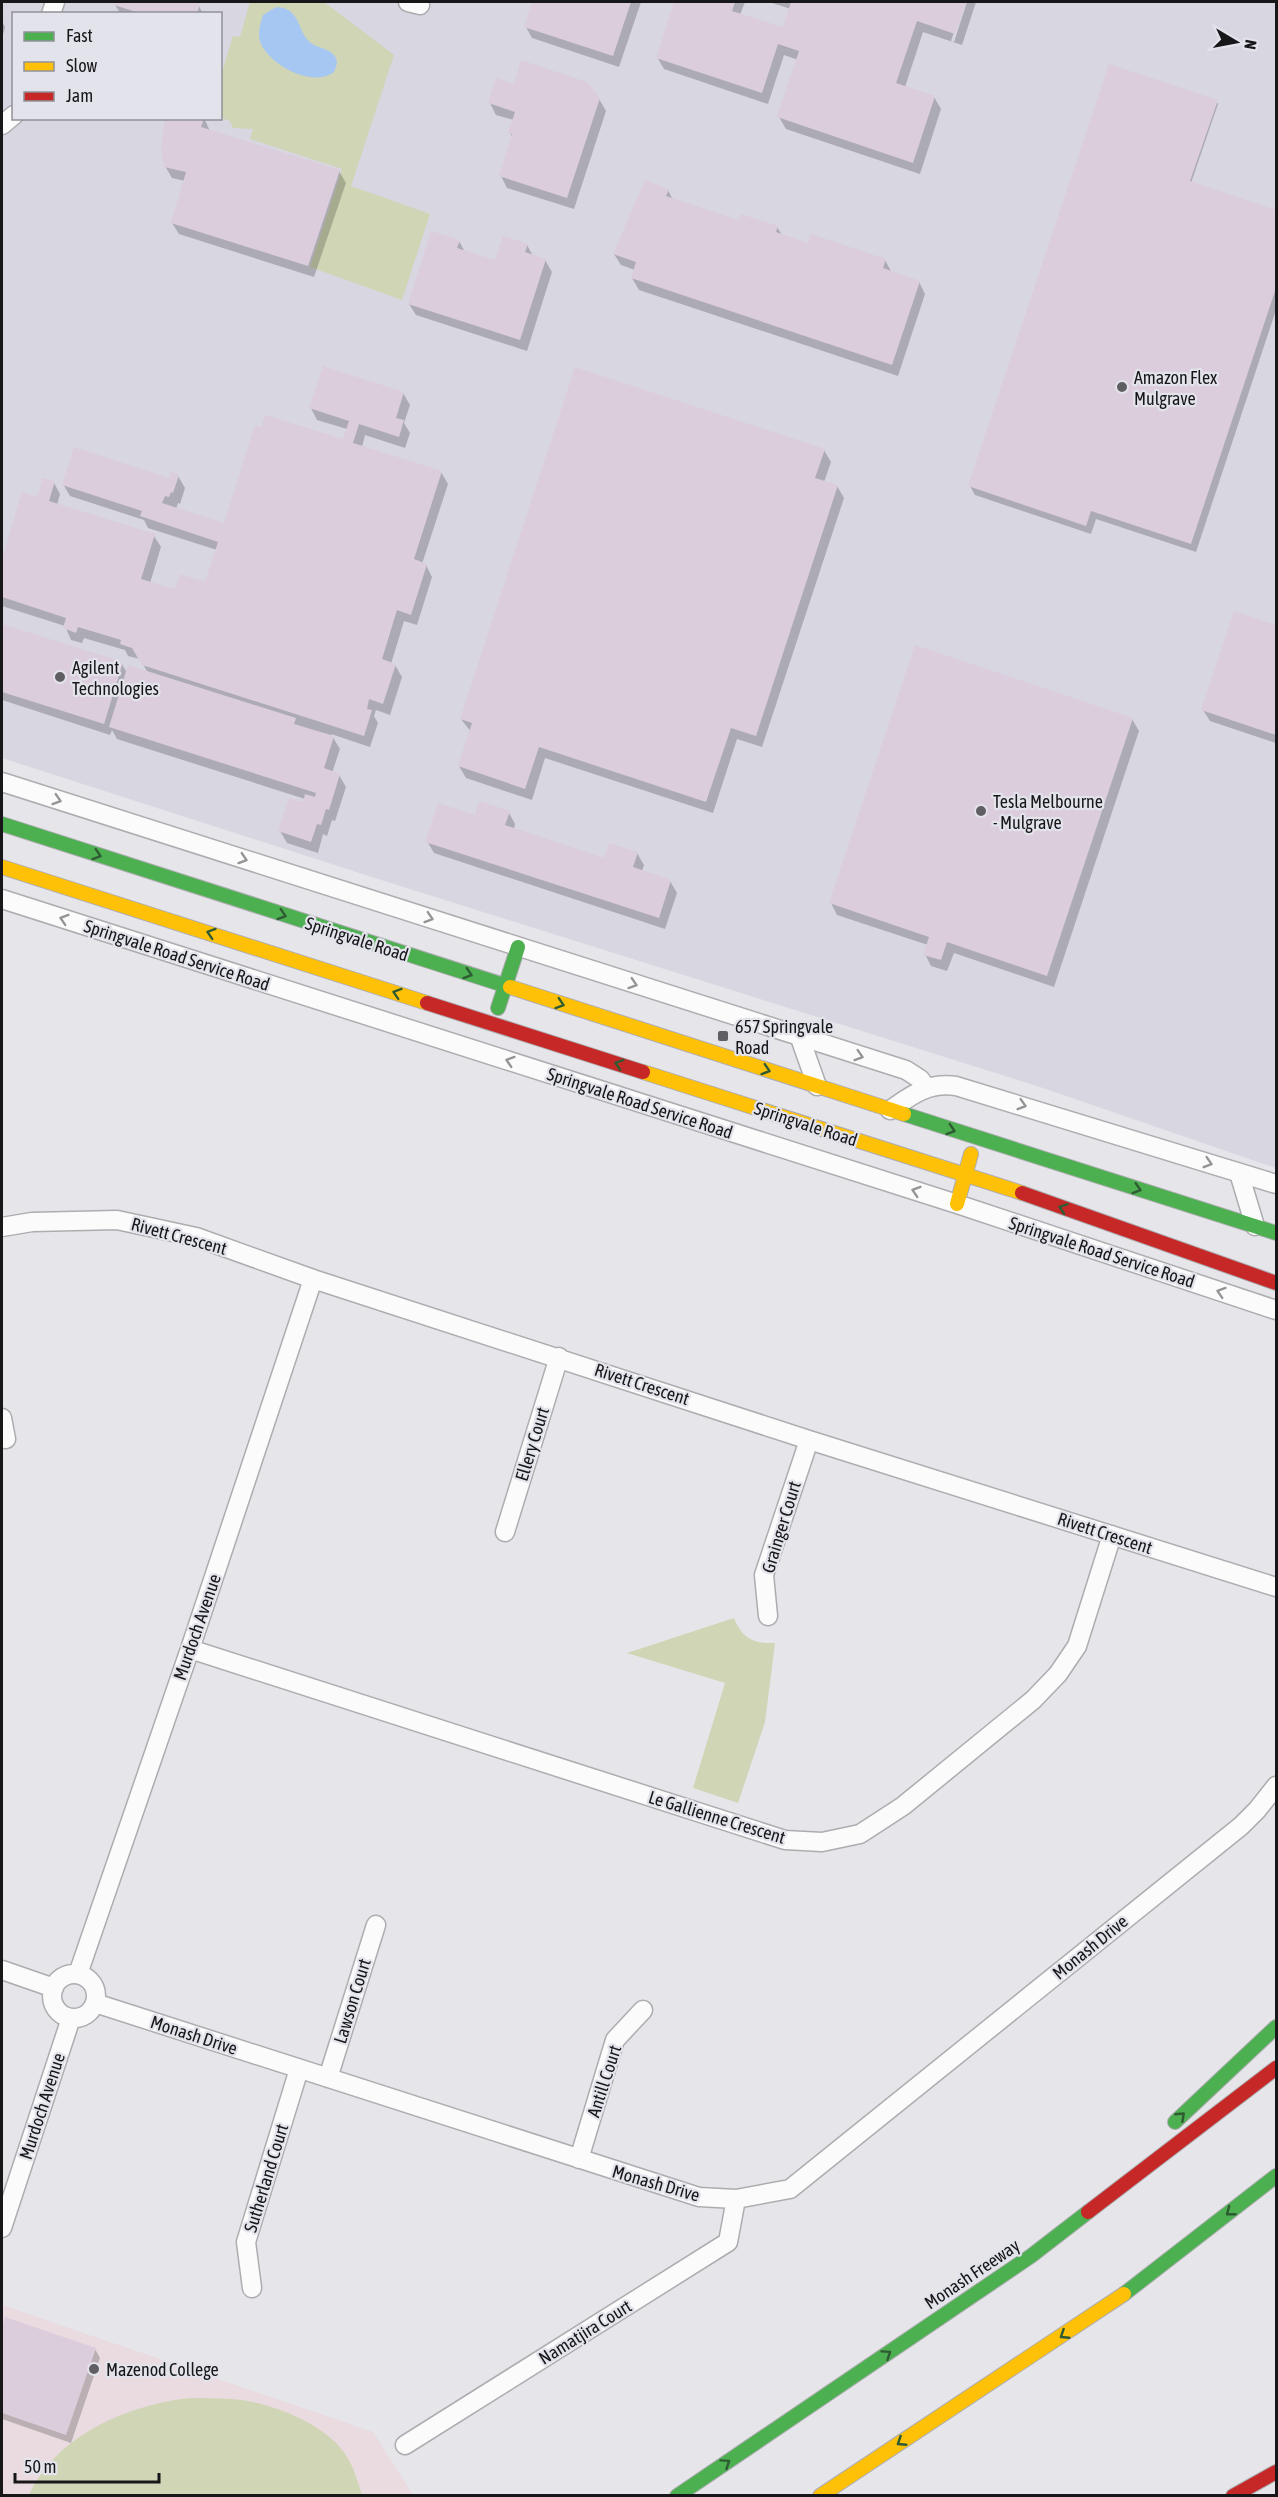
<svg xmlns="http://www.w3.org/2000/svg" width="1278" height="2497" viewBox="0 0 1278 2497" font-family="'Asap Condensed',sans-serif">
<rect width="100%" height="100%" fill="#e5e5ea"/>
<!-- built -->
<path fill="#d7d6e1" fill-rule="evenodd" d="M2 2H1276V1168L1040 1087 375 878 2 758ZM14 14H220V118H14Z"/>
<!-- education -->
<path fill="#e9dbe0" d="M2 2305 373 2432 413 2495 2 2496Z"/>
<!-- green -->
<path fill="#d0d6b5" d="M250 2H324L394 55 351 186 430 214 402 300 310 267 342 169 250 139 253 129 233 128 230 121 221 118V75L233 36 240 37Z
M734 1618C742 1638 753 1644 775 1643L765 1722 738 1803 693 1788 725 1683 627 1653Z
M190 2398C203 2398 217 2398 231 2399 268 2401 328 2424 347 2457 354 2468 358 2483 362 2495H29C57 2435 127 2405 190 2398Z"/>
<!-- water -->
<path fill="#a6c7f2" d="M276 7C302 8 296 31 311 43 319 49 331 48 336 58 338 63 336 67 334 72 313 88 271 66 261 44 257 35 260 24 263 15Z"/>
<!-- shadow -->
<path fill="#0003" d="M116 2H192L191 3 199 6 203 14H121L115 5Z
M534 2H641L619 67 532 38 526 27Z
M676 2H745L740 15 784 29 791 9 769 2H964L951 41 954 42 967 2H976L962 45 923 32 905 87 934 97 941 109 920 174 786 129 779 117 798 60 784 55 768 104 664 69 657 57Z
M2 21 5 27 2 39Z
M515 86 599 99 606 111 574 209 507 188 501 176 513 138 510 133 514 120 496 115 490 103Z
M1216 101 1218 104 1191 183 1276 212V310L1196 552 1096 519 1091 534 975 495 970 486Z
M167 118H204L210 131 339 171 346 183 314 277 179 234 172 223 185 181 172 178 165 166Z
M668 190 673 200 739 222 777 227 782 235 809 245 885 260 892 273 919 282 925 294 898 376 639 290 632 278 635 270 621 265 614 254Z
M459 241 465 252 496 262 527 245 533 256 545 260 552 272 527 351 416 315 409 304Z
M403 393 410 405 404 423 410 433 405 448 365 435 362 447 441 472 448 484 422 564 426 565 432 577 417 625 404 621 391 664 395 665 402 677 390 715 376 710 374 716 378 723 370 747 331 734 340 749 332 773 339 775 346 787 335 821 332 820 327 836 323 834 318 853 287 843 280 831 304 804 305 799 117 739 112 730 110 735 2 700V625L122 664 127 673H148L140 659 128 656 125 650 84 638 82 643 71 640 65 626 2 606V564L23 494 38 499 54 483 60 494 57 505 154 536 161 547 150 583 176 591 206 584 217 550 148 528 144 520 70 496 63 484 170 480 178 476 185 488 180 504 178 503 176 509 225 525 344 441 347 429 317 420 311 408Z
M824 450 831 462 824 482 837 486 844 498 762 747 737 739 713 813 545 758 532 800 466 778 459 766 471 732 461 719Z
M1235 613 1276 626V743L1210 721 1203 710Z
M1132 719 1139 731 1054 987 954 953 947 971 931 966 925 954 928 945 837 915 831 903Z
M509 813 515 824 514 829 605 859 637 853 644 865 642 871 670 881 677 893 665 929 434 853 427 841Z
M6 2319 95 2349 100 2358 71 2443 2 2419V2332Z"/>
<!-- building -->
<path fill="#dccddc" d="M115 2H190L200 4 197 14H143L114 5Z
M532 2H631L613 56 524 27Z
M674 2H735L732 11 783 27 791 2H966L955 34 917 21 896 83 935 96 913 163 777 117 799 51 778 44 762 93 656 58Z
M521 60 587 82 600 98 567 198 499 176 512 134 508 133 515 112 488 103 496 78 514 84Z
M1109 64 1218 100 1190 181 1276 210V288L1191 544 1091 511 1086 526 968 486Z
M165 118H204L201 127 340 170 308 266 171 223 186 172 164 167 161 148Z
M645 180 669 189 666 196 738 220 741 214 778 226 776 232 808 243 811 234 886 259 883 268 920 281 892 365 631 278 636 262 613 254Z
M431 231 460 240 457 248 495 260 503 236 528 244 525 252 546 259 520 340 408 304Z
M323 366 404 392 396 418 404 420 399 437 359 424 353 443 442 471 414 559 427 564 411 615 397 610 382 659 396 664 383 704 369 699 367 709 372 710 364 736 142 665 132 648 120 644 121 640 78 627 76 633 63 628 66 618 2 597V559L22 492 37 497 43 478 55 481 49 501 155 534 141 579 175 589 180 574 205 582 218 542 140 516 142 511 62 485 74 447 169 478 171 472 179 475 173 493 171 492 169 497 165 496 162 503 224 523 255 425 261 427 265 415 343 439 349 421 309 408Z
M575 367 825 449 815 478 838 485 756 736 731 728 706 802 539 747 525 789 458 766 472 723 460 719Z
M1234 611 1276 625V735L1201 710Z
M2 624 123 662 104 724 2 692Z
M915 645 1133 718 1047 976 947 942 941 960 923 955 929 937 829 903Z
M128 665 296 718 294 724 334 736 324 768 340 774 329 810 326 809 321 825 317 824 311 842 278 831 289 798 303 802 305 794 315 797 316 793 109 727Z
M479 801 510 811 505 825 604 858 609 843 638 852 633 867 671 880 659 918 425 842 438 803 475 815Z
M5 2317 96 2348 66 2435 2 2413V2328Z"/>
<g fill="none" stroke-linecap="round" stroke-linejoin="round">
<!-- street casing -->
<g stroke="#adadb0" stroke-width="21">
<path id="street" d="M408 2 420 5
M51 14 55 2
M2 125 14 115
M2 782 906 1070 920 1079 926 1087
M2 899 957 1204 1276 1310
M800 1038 817 1086
M890 1110C912 1095 928 1082 956 1086L1276 1184
M1239 1173 1255 1226
M2 1227 32 1222 117 1220 196 1237 313 1279 809 1440 1276 1587
M2 1418 6 1439
M505 1532 559 1357
M768 1616 764 1575 809 1440
M190 1649 785 1840 822 1842 860 1834 903 1806 1033 1700 1058 1674 1077 1646 1112 1535
M2 1970 54 1988
M78 1974 190 1649 313 1279
M52 1996a22 22 0 1 1 44 0a22 22 0 1 1-44 0Z
M95 2003 699 2197 736 2199 790 2189 1241 1826 1257 1810 1276 1786
M328 2078 376 1925
M579 2159 615 2040 643 2010
M2 2228 71 2018
M252 2288 246 2242 299 2069
M405 2445 728 2242 736 2199"/>
</g>
<!-- fast casing -->
<g stroke="#adadb0" stroke-width="16">
<path id="fast" d="M2 824 510 987
M498 1008 518 947
M904 1114 1276 1233
M1175 2122 1276 2027
M1124 2294 1276 2176
M677 2496 1031 2256 1088 2212"/>
</g>
<!-- slow casing -->
<g stroke="#adadb0" stroke-width="16">
<path id="slow" d="M2 867 427 1003
M510 987 904 1114
M643 1072 1022 1193
M957 1204 971 1154
M820 2496 1124 2294"/>
</g>
<!-- jam casing -->
<g stroke="#adadb0" stroke-width="16">
<path id="jam" d="M427 1003 643 1072
M1022 1193 1276 1283
M1088 2212 1276 2068
M1233 2496 1276 2472"/>
</g>
<!-- street -->
<use href="#street" stroke="#fbfbfc" stroke-width="18"/>
<!-- fast -->
<use href="#fast" stroke="#4caf50" stroke-width="14"/>
<!-- slow -->
<use href="#slow" stroke="#ffc107" stroke-width="14"/>
<!-- jam -->
<use href="#jam" stroke="#c62828" stroke-width="14"/>
</g>
<!-- one-way arrows -->
<defs><path id="oneway-chevron" d="M-2-3.5L2.5 0L-2 3.5" fill="none" stroke-width="1.6" stroke-linecap="round" stroke-linejoin="round" transform="scale(1.5)"/></defs>
<g stroke="#949496">
<use href="#oneway-chevron" transform="translate(57 800) rotate(18)"/>
<use href="#oneway-chevron" transform="translate(243 859) rotate(18)"/>
<use href="#oneway-chevron" transform="translate(429 918) rotate(18)"/>
<use href="#oneway-chevron" transform="translate(64 919) rotate(-162)"/>
<use href="#oneway-chevron" transform="translate(633 984) rotate(18)"/>
<use href="#oneway-chevron" transform="translate(859 1056) rotate(17)"/>
<use href="#oneway-chevron" transform="translate(510 1061) rotate(-162)"/>
<use href="#oneway-chevron" transform="translate(1022 1105) rotate(17)"/>
<use href="#oneway-chevron" transform="translate(1208 1163) rotate(17)"/>
<use href="#oneway-chevron" transform="translate(916 1191) rotate(-162)"/>
<use href="#oneway-chevron" transform="translate(1221 1292) rotate(-162)"/>
</g>
<g stroke="#2f5b32">
<use href="#oneway-chevron" transform="translate(97 855) rotate(18)"/>
<use href="#oneway-chevron" transform="translate(282 915) rotate(18)"/>
<use href="#oneway-chevron" transform="translate(211 933) rotate(-162)"/>
<use href="#oneway-chevron" transform="translate(468 974) rotate(18)"/>
<use href="#oneway-chevron" transform="translate(397 993) rotate(-162)"/>
<use href="#oneway-chevron" transform="translate(560 1004) rotate(18)"/>
<use href="#oneway-chevron" transform="translate(619 1064) rotate(-162)"/>
<use href="#oneway-chevron" transform="translate(766 1070) rotate(18)"/>
<use href="#oneway-chevron" transform="translate(951 1130) rotate(18)"/>
<use href="#oneway-chevron" transform="translate(1137 1189) rotate(17)"/>
<use href="#oneway-chevron" transform="translate(1063 1208) rotate(-161)"/>
<use href="#oneway-chevron" transform="translate(1181 2116) rotate(-43)"/>
<use href="#oneway-chevron" transform="translate(1230 2212) rotate(142)"/>
<use href="#oneway-chevron" transform="translate(1064 2335) rotate(147)"/>
<use href="#oneway-chevron" transform="translate(887 2354) rotate(-34)"/>
<use href="#oneway-chevron" transform="translate(901 2442) rotate(147)"/>
<use href="#oneway-chevron" transform="translate(726 2463) rotate(-34)"/>
</g>
<!-- markers -->
<g fill="#5f5f63" stroke="#e3e3ec" stroke-width="2">
<circle cx="1122" cy="387" r="6"/>
<circle cx="60" cy="677" r="6"/>
<circle cx="981" cy="811" r="6"/>
<rect x="717" y="1030" width="12" height="12" rx="3"/>
<circle cx="94" cy="2369" r="6"/>
</g>
<g text-anchor="middle" dominant-baseline="central" stroke-width="4.5" stroke-linejoin="round" paint-order="stroke">
<!-- poi labels -->
<g font-size="18" fill="#17171a" stroke="#e3e3ec" text-anchor="start">
<text x="1134" y="377">Amazon Flex<tspan x="1134" dy="21">Mulgrave</tspan></text>
<text x="72" y="667">Agilent<tspan x="72" dy="21">Technologies</tspan></text>
<text x="993" y="801">Tesla Melbourne<tspan x="993" dy="21">- Mulgrave</tspan></text>
<text x="735" y="1026">657 Springvale<tspan x="735" dy="21">Road</tspan></text>
<text x="106" y="2369">Mazenod College</text>
</g>
<!-- street labels -->
<g font-size="18" fill="#17171a" stroke="#e3e3ec">
<text transform="translate(357 939) rotate(18)">Springvale Road</text>
<text transform="translate(177 955) rotate(18)">Springvale Road Service Road</text>
<text transform="translate(640 1103) rotate(18)">Springvale Road Service Road</text>
<text transform="translate(806 1124) rotate(18)">Springvale Road</text>
<text transform="translate(179 1236) rotate(15)">Rivett Crescent</text>
<text transform="translate(1102 1252) rotate(18)">Springvale Road Service Road</text>
<text transform="translate(642 1384) rotate(18)">Rivett Crescent</text>
<text transform="translate(532 1444) rotate(-73)">Ellery Court</text>
<text transform="translate(781 1527) rotate(-73)">Grainger Court</text>
<text transform="translate(1105 1533) rotate(18)">Rivett Crescent</text>
<text transform="translate(197 1627) rotate(-71)">Murdoch Avenue</text>
<text transform="translate(717 1817) rotate(17)">Le Gallienne Crescent</text>
<text transform="translate(1090 1947) rotate(-39)">Monash Drive</text>
<text transform="translate(352 2001) rotate(-73)">Lawson Court</text>
<text transform="translate(194 2035) rotate(18)">Monash Drive</text>
<text transform="translate(604 2081) rotate(-72)">Antill Court</text>
<text transform="translate(42 2106) rotate(-72)">Murdoch Avenue</text>
<text transform="translate(266 2178) rotate(-73)">Sutherland Court</text>
<text transform="translate(656 2183) rotate(16)">Monash Drive</text>
<text transform="translate(972 2274) rotate(-34)">Monash Freeway</text>
<text transform="translate(585 2332) rotate(-32)">Namatjira Court</text>
</g>
</g>
<!-- border -->
<rect width="1278" height="2497" fill="none" stroke="#17171a" stroke-width="6"/>
<!-- legend -->
<rect x="12" y="12" width="210" height="108" fill="#e3e3ec" stroke="#919198" stroke-width="1.5"/>
<rect x="24" y="32" width="30" height="9" fill="#4caf50" stroke="#919198" stroke-width="1.5"/>
<text x="66" y="42" font-size="18" fill="#17171a">Fast</text>
<rect x="24" y="62" width="30" height="9" fill="#ffc107" stroke="#919198" stroke-width="1.5"/>
<text x="66" y="72" font-size="18" fill="#17171a">Slow</text>
<rect x="24" y="92" width="30" height="9" fill="#c62828" stroke="#919198" stroke-width="1.5"/>
<text x="66" y="102" font-size="18" fill="#17171a">Jam</text>
<!-- north arrow -->
<g transform="translate(1236 42) rotate(100)" stroke="#e3e3ec" stroke-width="4.5" paint-order="stroke">
<path d="M0-4.5L10 22L0 15L-10 22Z" fill="#17171a"/>
<text y="-9" font-size="16" font-weight="bold" text-anchor="middle" fill="#17171a">N</text>
</g>
<!-- scale -->
<path d="M15 2473v9h144v-9" fill="none" stroke="#17171a" stroke-width="3"/>
<text x="24" y="2473" font-size="18" fill="#17171a" stroke="#e3e3ec" stroke-width="4.5" paint-order="stroke">50 m</text>
</svg>
